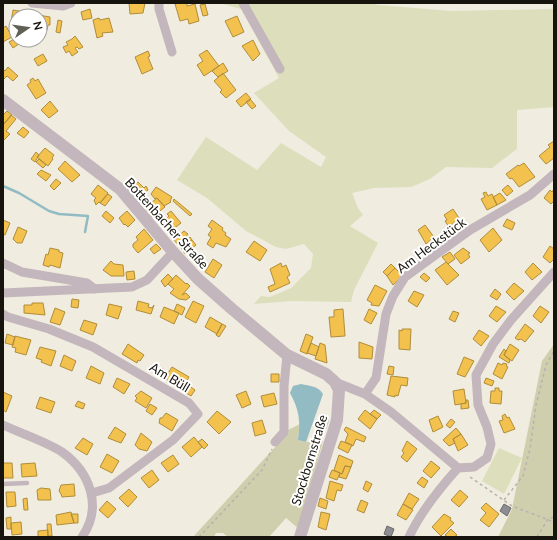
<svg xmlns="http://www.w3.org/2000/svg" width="557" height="540" viewBox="0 0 557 540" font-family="Lato,sans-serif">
<rect width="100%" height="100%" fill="#f0ecdf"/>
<!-- green -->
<path fill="#dddebc" d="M220 3H373L378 5 451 11 554 9V107L517 110V149L492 168 446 167 430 179 411 187 374 188 352 193 358 208 363 215 350 226 378 243 354 290 351 302 291 301 254 304 261 296 270 297 291 288 311 268 313 254 304 244 286 249 276 247 246 231 207 198 177 180 206 137 257 170 281 143 321 167 326 157 289 131 254 93 279 78 241 9Z
M499 448 522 458 504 494 482 481Z"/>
<!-- forest -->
<path fill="#cfcfae" d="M554 344V537H498L512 509 542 361Z
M300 424 298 440 306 442 323 441 299 529 286 518 269 537H228L223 533H216L214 537H193L276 446 284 432Z"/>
<!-- water -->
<path fill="#92bbc4" d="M301 384C310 386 318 386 323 394L306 442 298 440C301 422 299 409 290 393L293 386Z"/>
<!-- homes -->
<path fill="#f2c14e" stroke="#b08d3a" d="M129 3H145L143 13 130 14Z
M180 3H187V6L195 4 199 21 189 24 188 19 180 21 175 4Z
M205 4 208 15 203 16 200 5Z
M90 9 92 18 83 20 81 12Z
M13 10 30 13V16H16V23L11 22Z
M38 15 50 17V25H48L47 30 40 28V16Z
M237 16 244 32 233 37 225 21Z
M99 18 100 20 109 18 113 32 102 33 103 36 97 38 93 20Z
M58 20 62 21 60 33 56 32Z
M6 26 12 37 3 42V28Z
M75 36 83 47 79 49 77 47 75 48 78 52 72 56 69 51 66 53 63 47 68 45 66 42 72 39Z
M16 38 19 44 13 48 9 42Z
M253 40 260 54 253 61 242 46Z
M207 50 219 66 204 76 197 65 203 61 199 55Z
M148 51 150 56 148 57 153 69 142 74 135 57Z
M43 54 47 61 38 66 34 59Z
M223 63 228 71 218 77 212 71Z
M8 67 18 76 13 81 7 76 3 80V69L5 71Z
M223 73 236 90 226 98 220 92 222 90 214 81Z
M33 78 35 81 38 79 46 93 36 99 27 85 31 82 30 80Z
M246 93 251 99 241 107 236 101Z
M250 99 256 106 252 109 246 102Z
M50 101 58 111 49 118 41 110Z
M7 111 12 115 3 125V115Z
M11 115 16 119 6 131 10 134 3 141V125Z
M23 127 29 132 24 138 17 133Z
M554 141V158L546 164 539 156 550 147 548 145Z
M45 148 54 155 52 158 53 159 48 166 37 157Z
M36 152 39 155 35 162 31 159Z
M39 159 46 165 43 168 36 162Z
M65 161 80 175 72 182 58 169Z
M524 163 535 177 519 187 512 178 510 179 506 174 518 165 519 166Z
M41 170 51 175 46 181 37 174Z
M56 179 61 183 54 190 50 186Z
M138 182 144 188 146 186 148 190 138 198 131 188Z
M98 185 108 193 100 203 99 202 96 205 94 200 96 198 91 194Z
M508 185 513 191 507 196 502 190Z
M156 187 172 197 170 201 171 202 164 206 157 198 155 199 151 194Z
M554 189V201L551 204 544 198 550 190 552 192Z
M486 192 488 196 492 194 497 205 487 210 481 199 485 197 483 193Z
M500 193 506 200 497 205 493 197Z
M108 194 112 197 105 206 100 203Z
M157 198 165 207 152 217 145 208Z
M174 199 192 214 190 216 173 201Z
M453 209 459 218 449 227 445 221 447 220 444 215Z
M106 211 114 218 110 223 102 216Z
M127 211 135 220 128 227 125 224 124 225 119 218Z
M171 211 181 223 168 233 162 225 166 222 165 220 169 216 167 214Z
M507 219 515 223 512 230 503 226Z
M3 220 10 223 5 235 3 234Z
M212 220 223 228 222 230 226 233 225 235 231 239 226 247 216 243 213 248 207 244 211 237 208 235 212 229 208 226Z
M425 225 434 237 426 244 418 230Z
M18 227 27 231 22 243H17L13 239Z
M493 228 502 240 489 252 480 240Z
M144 229 153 240 138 253 133 247V244L138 240 136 237Z
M184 231 188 234 185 238 187 240 190 237 192 240 182 249 174 240Z
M192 240 196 245 185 254 182 249Z
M254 241 267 250 260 261 246 252Z
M156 244 161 249 154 254 150 249Z
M550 246 554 249V259L550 263 543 257Z
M50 248 59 250V252L63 253 60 268 50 265 49 267 43 265 46 254 48 255Z
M463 248 470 253 468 254 470 257 461 264 454 255Z
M450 252 455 259 448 264 442 257Z
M213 259 222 265 214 278 205 272Z
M111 261 114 264 123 265 124 276H111L103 270Z
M446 262 459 275 447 285 435 270Z
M281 263 282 267 286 265 290 275 287 277 290 283 270 292 268 287 275 284 270 269Z
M533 263 542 272 532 280 525 272Z
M391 264 395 268 387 276 383 272Z
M395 268 403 276 393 285 387 276Z
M134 271 135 279 127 280 126 272Z
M424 273 430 278 426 282 420 277Z
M168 274 173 279 165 287 161 281Z
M176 275 186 284 187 283 190 286 182 295 186 293 190 297 186 300 179 299 170 293 174 289 168 284Z
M514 283 524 291 514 300 506 292Z
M375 285 387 291 379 306 371 305 372 303 367 300Z
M495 289 501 294 497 300 490 296Z
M414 291 424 295 417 307 408 301Z
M72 299 79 300 78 308 71 307Z
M138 301 149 304 148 307 152 308 154 305 151 314 136 310Z
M193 301 204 306 196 323 185 317Z
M32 303H43L45 315 24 313V305H32Z
M109 304 122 307 118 319 106 315Z
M177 304 185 308 182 315 174 311Z
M496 306 506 312 497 322 489 316Z
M540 306 549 312 541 323 533 316Z
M164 307 179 313 174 324 160 317Z
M55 308 65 312 60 325 50 322Z
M343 309 345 336 331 337 329 317H334V310Z
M369 309 377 313 371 324 364 320Z
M453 311 459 313 455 322 449 319Z
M210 317 222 324 217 334 205 327Z
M84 320 97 324 93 335 80 330Z
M222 324 226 326 219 337 216 335Z
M525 324 534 331 525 342 521 339 518 340 515 338Z
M402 329H411L410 350 399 349V330L402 331Z
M479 330 489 336 481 346 473 339Z
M7 334 15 337 13 345 5 343Z
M306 334 313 337 307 354 300 351Z
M15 336 31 340 26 355 15 352 16 348 12 347Z
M359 342 373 347 372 359 359 358Z
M311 343 319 347 316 356 307 353Z
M320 343 325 345 327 363 315 359Z
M128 344 144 355 140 361 138 360 137 363 122 354Z
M510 344 519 350 512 361 504 355Z
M40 347 56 351 51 366 41 362 42 360 36 358Z
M504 349 506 351 504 355 510 360 509 363 499 357Z
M64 355 76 361 72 371 60 366Z
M464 357 474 361 465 377 457 374Z
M498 363 502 365 503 363 507 364 506 366 508 367 502 379 493 374Z
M91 366 104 373 100 384 86 378Z
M389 366 394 367 393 375 387 374Z
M172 367 189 377 182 389 159 375 162 368 168 373Z
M271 374H279V382H271Z
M391 376 408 378 407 386 401 385 398 396 395 395V397L387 395Z
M117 378 130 384 124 394 113 387Z
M486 378 494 381 492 386 484 383Z
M188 385 195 390 191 396 183 391Z
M495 388H499V391H502L501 404 490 403 491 391H495Z
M464 389 466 403 455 405 453 391Z
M141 391 152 398 146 408 135 401 137 398 135 396Z
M246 391 251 404 242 408 236 395Z
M3 392 12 396 6 412 3 410Z
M274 393 277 404 264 407 261 396Z
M40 397 55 402 51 413 36 408Z
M466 400H468L469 408 461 409V404L466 403Z
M78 401 85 404 83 409 75 406Z
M150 404 157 408 152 415 146 411Z
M365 410 377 419 370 429 358 419Z
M374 410 381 415 377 419 370 414Z
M217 411 231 422 219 434 207 422Z
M166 413 178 420 172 431 159 423 160 418H162Z
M505 414 507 418 509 417 515 429 504 433 499 421 503 420 502 416Z
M438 416 443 427 433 432 429 420Z
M451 419 455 422 450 428 446 425Z
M262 420 266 433 255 436 252 423Z
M115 427 126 434 121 443 108 438Z
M346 427 366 437 364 442 356 439 353 446 345 442 348 434 344 430Z
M456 428 461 434 453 439 455 443 449 446 443 440Z
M141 433 152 442 147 451 139 449 135 445Z
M461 434 468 445 458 451 453 439Z
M194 437 202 447 191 457 182 447Z
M83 438 93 444 87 455 75 448Z
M202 439 208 445 204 449 198 442Z
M341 441 352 445 348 453 338 448Z
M407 441 417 449 407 462 401 457 404 453 402 451Z
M107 454 119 461 112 473 100 467Z
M173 455 179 464 168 472 161 463Z
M339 455 353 461 351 467 345 466 342 474 334 470Z
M431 461 440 468 431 478 423 471Z
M3 463H12L13 478H3Z
M35 463 37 476 22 477 21 464Z
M345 466 351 467 346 479 339 477 340 473 342 474Z
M152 470 159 480 149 488 141 478Z
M332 470 340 473 337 480 329 477Z
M422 477 428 481 424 488 417 483Z
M330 481 343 485 341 491 337 490 334 501 326 498Z
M366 481 372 484 368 492 363 489Z
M74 484 75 496 62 497 61 494 59 491 61 485Z
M41 488 50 489 51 500H38L37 490Z
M129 489 137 497 128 507 119 498Z
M460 490 468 497 459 507 451 500Z
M6 492H15L16 506 7 507Z
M409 493 419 499 412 509 403 504Z
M27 498 28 510H24L23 499Z
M320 498 328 501 326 509 318 506Z
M361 500 368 503 364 513 357 510Z
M107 501 116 509 108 518 99 510Z
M486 503 499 514 489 527 480 520 486 513 481 508Z
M403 504 413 510 406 520 397 515Z
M71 512 74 523 57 525 56 515Z
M321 512 330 514 326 530 318 527Z
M71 514H78V523H74Z
M444 514 451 518 450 520 454 523 441 536 432 527Z
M11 517V529H7L6 518Z
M21 522 22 534 12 535 11 523Z
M47 524H51L52 536H48Z
M451 529 457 535 454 537H448L445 535Z
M48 530V537H38V531Z"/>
<!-- industry -->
<path fill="#8d8d92" stroke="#69696a" d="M504 504 511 508 507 516 500 511Z
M387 526 394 529 391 537 384 534Z"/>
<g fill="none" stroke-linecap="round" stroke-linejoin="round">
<!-- stream -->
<path stroke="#92bbc4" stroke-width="2.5" d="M3 186 19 193 49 211 59 214 88 216 85 232"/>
</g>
<!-- building -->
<path fill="#dfdbd9" stroke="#ccc9c7" d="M320 416 329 419 326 429 317 425Z"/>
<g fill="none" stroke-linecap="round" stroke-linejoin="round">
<!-- path -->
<path stroke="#b9b0b0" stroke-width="1.5" stroke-dasharray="3 3" stroke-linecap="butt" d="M470 477 512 506 554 522
M504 500 523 476 530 449 536 405 546 365 554 351
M199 537 262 470 272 449
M537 537 548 519 554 517"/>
<!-- service -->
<path stroke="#c3b6bc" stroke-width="4.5" d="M3 484 27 483"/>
<!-- minor -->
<path stroke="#c3b6bc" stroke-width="9" d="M32 3 63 6 71 3
M159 3V9L172 52
M243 3 280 69
M3 263 22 272 87 283 95 289
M3 293 132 287 147 280 173 252
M3 314 8 317 49 329 93 347 189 403 198 414 173 440 109 488 92 493
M335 382 365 394 391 412 458 468
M365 394 376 378 386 314 393 296 405 277 470 230 530 195 554 174
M3 425C20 433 47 442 62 452 90 472 103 507 82 537
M275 442 284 432V386L287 355
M409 537C421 511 439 489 458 468L474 467 487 458 491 444 487 427 478 405 476 375 493 344 511 320 554 272"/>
<!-- tertiary -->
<path stroke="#c3b6bc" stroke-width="12" d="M3 100 120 189 173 252 198 279 232 309 287 355 326 374 335 382 339 390 337 420 300 537"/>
</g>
<g text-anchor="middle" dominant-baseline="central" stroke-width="4" stroke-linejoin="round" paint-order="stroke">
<!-- street labels -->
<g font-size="13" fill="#16140c" stroke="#fff">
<text transform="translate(167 223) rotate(48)">Bottenbacher Straße</text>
<text transform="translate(431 245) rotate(-37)">Am Heckstück</text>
<text transform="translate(170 377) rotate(31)">Am Büll</text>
<text transform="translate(309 460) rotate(-73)">Stockbornstraße</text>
</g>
</g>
<!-- border -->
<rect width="557" height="540" fill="none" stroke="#16140c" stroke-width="8"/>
<!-- north arrow -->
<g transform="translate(28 28) rotate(77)"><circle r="19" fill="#ffffff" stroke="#a2a19e"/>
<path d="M0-3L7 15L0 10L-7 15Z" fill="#626056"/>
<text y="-6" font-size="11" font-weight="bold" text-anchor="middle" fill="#16140c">N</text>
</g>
</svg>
